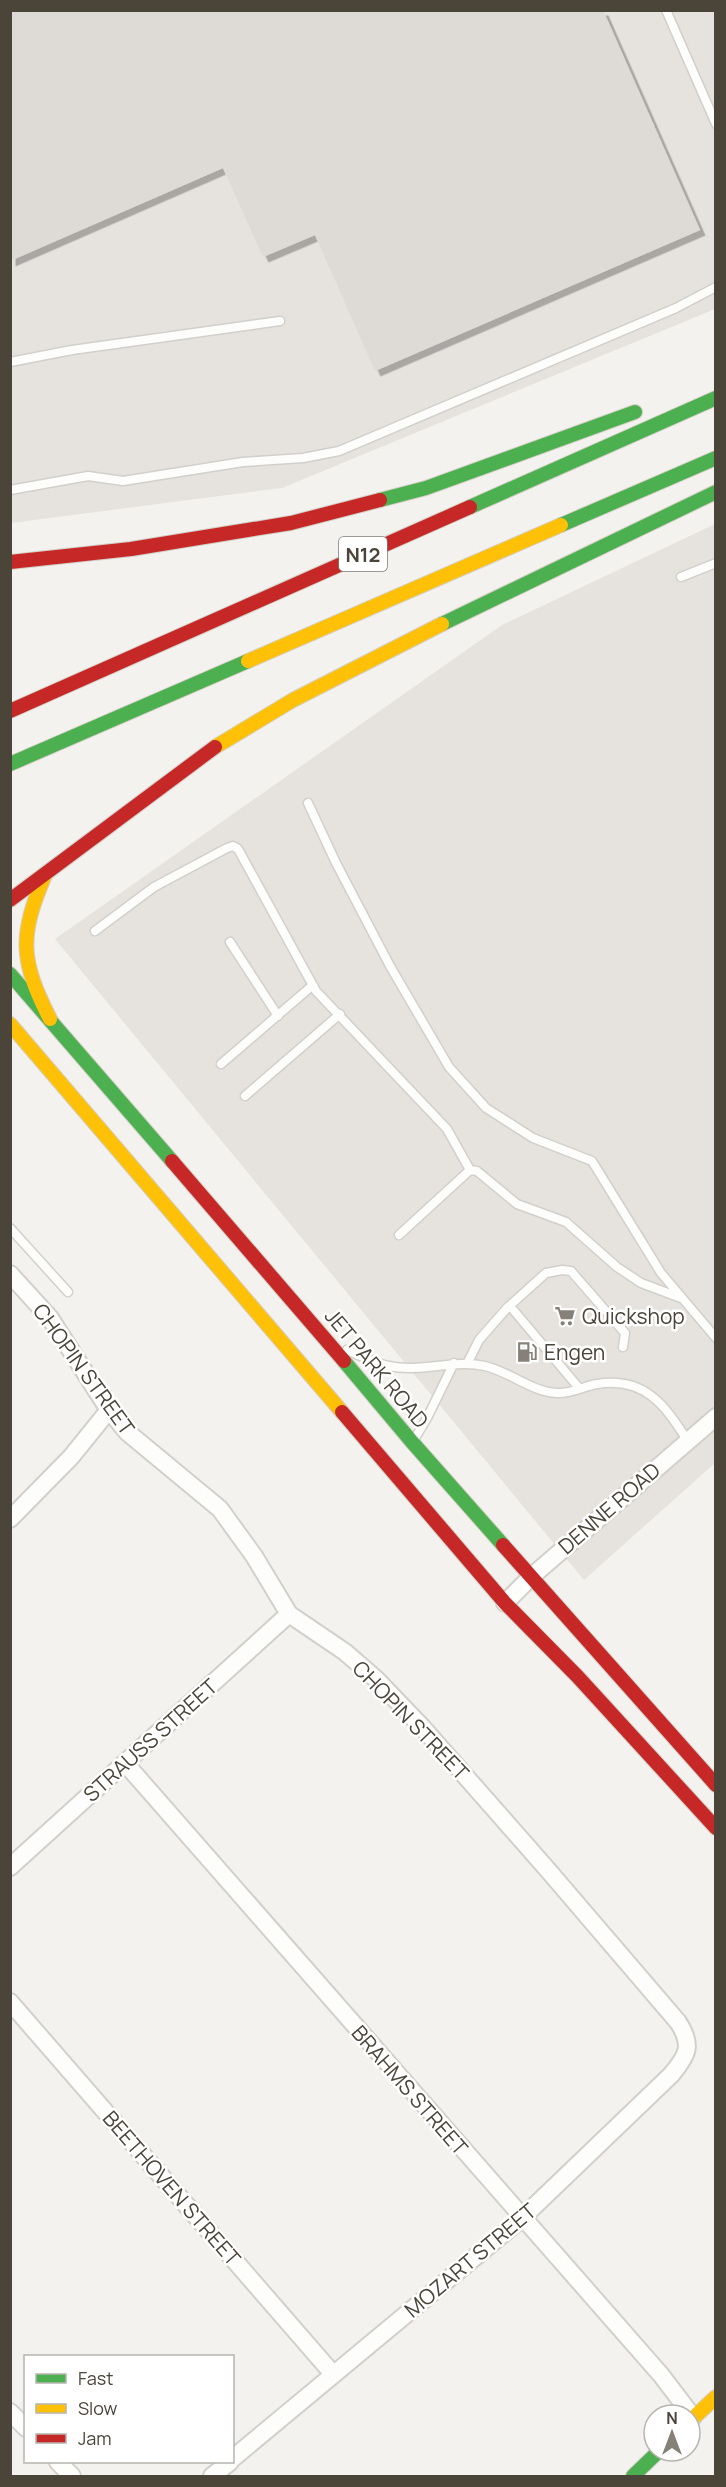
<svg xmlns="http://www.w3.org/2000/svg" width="726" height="2487" viewBox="0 0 726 2487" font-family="Manrope,sans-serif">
<defs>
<filter id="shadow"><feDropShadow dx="5.5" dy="5.5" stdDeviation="0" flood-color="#0004"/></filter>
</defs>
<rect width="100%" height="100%" fill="#f4f2ee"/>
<!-- industrial -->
<path fill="#e6e2de" d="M10 11H715V309L282 488 11 523Z
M715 524V1463L584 1580 55 939 502 625Z"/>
<!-- building -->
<path fill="#dedbd6" filter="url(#shadow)" d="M10 10H603L700 230 375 371 315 235 263 257 223 168 10 261Z"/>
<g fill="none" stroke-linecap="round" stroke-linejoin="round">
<!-- lane casing -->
<g stroke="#d2d0cb" stroke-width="11">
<path id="lane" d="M666 10 716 124
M10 362 72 350 280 321
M10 490 88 476 123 481 243 462 303 458 339 451 676 308 716 287
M681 577 716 563
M308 803 336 863 390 966 449 1067 486 1108 533 1138 592 1161 661 1273 716 1338
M95 931 154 887 227 848 233 846 238 849 316 991 447 1129 470 1170
M230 942 278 1016
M221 1064 313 985
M245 1096 340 1014
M10 1228 68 1292
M399 1235 470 1170 477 1171 517 1204 566 1222 617 1267 641 1283 681 1298
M510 1306 579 1388
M347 1350C360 1356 375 1363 389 1366 421 1373 453 1359 485 1366 510 1372 532 1392 557 1393 571 1394 584 1386 597 1384 644 1376 665 1405 687 1440
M467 1364 479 1340 507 1308 546 1273 562 1270 571 1271 625 1333 623 1347
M414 1440 427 1418 454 1363"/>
</g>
<!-- street casing -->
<g stroke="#d2d0cb" stroke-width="20">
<path id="street" d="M10 1274 50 1318 109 1410 127 1432 220 1509 254 1556 289 1614 345 1652 376 1679 423 1728 547 1869 678 2022C693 2045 688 2055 671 2075L522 2218 232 2459
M10 1519 71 1457 109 1410
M505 1603 531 1577 716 1417
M125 1763 661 2375 693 2417
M10 1867 289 1614
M10 2002 333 2374
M10 2412 26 2428
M58 2462 72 2476
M212 2476 230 2462"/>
</g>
<!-- fast casing -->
<g stroke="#d3cfc5" stroke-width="16">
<path id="fast" d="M380 500 426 488 635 412
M470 507 716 398
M561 525 716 458
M442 624 716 492
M10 764 248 661
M10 974 172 1161
M344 1361 412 1442 503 1545
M633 2476 659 2451"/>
</g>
<!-- slow casing -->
<g stroke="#d3cfc5" stroke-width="16">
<path id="slow" d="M248 661 561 525
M215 747 293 700 442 624
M45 875C19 936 20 960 50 1019
M10 1024 342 1412
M690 2421 716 2397"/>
</g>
<!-- jam casing -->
<g stroke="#d3cfc5" stroke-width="16">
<path id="jam" d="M10 562 131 549 291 523 380 500
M10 711 470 507
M10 900 215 747
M172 1161 344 1361
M342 1412 505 1603 578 1677 716 1828
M503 1545 716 1785"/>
</g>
<!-- lane -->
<use href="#lane" stroke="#fdfdfc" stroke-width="8"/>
<!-- street -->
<use href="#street" stroke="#fdfdfc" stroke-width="16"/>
<!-- fast -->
<use href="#fast" stroke="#4caf50" stroke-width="14"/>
<!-- slow -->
<use href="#slow" stroke="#ffc107" stroke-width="14"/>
<!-- jam -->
<use href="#jam" stroke="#c62828" stroke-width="14"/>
</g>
<!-- icons -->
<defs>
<g id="supermarket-bare" transform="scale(1.62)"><path d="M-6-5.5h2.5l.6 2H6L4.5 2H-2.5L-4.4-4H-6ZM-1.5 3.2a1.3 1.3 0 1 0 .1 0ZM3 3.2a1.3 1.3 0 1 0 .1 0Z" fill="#868178" stroke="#fff" stroke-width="2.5" paint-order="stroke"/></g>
<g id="fuel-bare" transform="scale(1.62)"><path d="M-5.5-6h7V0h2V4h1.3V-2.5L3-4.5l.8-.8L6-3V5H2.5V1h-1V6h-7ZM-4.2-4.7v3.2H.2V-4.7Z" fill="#868178" stroke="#fff" stroke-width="2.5" paint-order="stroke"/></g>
</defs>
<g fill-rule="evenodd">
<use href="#supermarket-bare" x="565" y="1316"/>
<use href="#fuel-bare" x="527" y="1352"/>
</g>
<g text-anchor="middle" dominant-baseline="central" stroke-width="5" stroke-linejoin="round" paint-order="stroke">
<!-- shield labels -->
<rect fill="#fff" stroke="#817c74" stroke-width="1.5" x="339" y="537" width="48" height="34" rx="4.5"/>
<g font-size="20" font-weight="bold" fill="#4b4439">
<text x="363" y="554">N12</text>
</g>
<!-- poi labels -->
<g font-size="21" fill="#4b4439" stroke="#fff" text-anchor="start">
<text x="582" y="1316">Quickshop</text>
<text x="544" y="1352">Engen</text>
</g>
<!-- street labels -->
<g font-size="21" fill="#4b4439" stroke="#fff">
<text transform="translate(377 1368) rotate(50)">JET PARK ROAD</text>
<text transform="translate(84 1369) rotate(54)">CHOPIN STREET</text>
<text transform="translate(609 1508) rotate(-41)">DENNE ROAD</text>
<text transform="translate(411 1720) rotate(46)">CHOPIN STREET</text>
<text transform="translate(150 1740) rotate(-42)">STRAUSS STREET</text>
<text transform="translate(410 2090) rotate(49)">BRAHMS STREET</text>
<text transform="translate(172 2188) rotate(49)">BEETHOVEN STREET</text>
<text transform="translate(470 2260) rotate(-40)">MOZART STREET</text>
</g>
</g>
<!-- border -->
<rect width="726" height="2487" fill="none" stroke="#4b4439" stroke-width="24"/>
<!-- legend -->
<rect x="24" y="2355" width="210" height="108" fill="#ffffff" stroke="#b7b4b0" stroke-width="1.5"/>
<rect x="36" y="2374" width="30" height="9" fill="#4caf50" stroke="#b7b4b0" stroke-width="1.5"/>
<text x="78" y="2385" font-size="18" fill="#4b4439">Fast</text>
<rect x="36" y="2404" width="30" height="9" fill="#ffc107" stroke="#b7b4b0" stroke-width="1.5"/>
<text x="78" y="2415" font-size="18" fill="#4b4439">Slow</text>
<rect x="36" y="2434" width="30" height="9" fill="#c62828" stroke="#b7b4b0" stroke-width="1.5"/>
<text x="78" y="2445" font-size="18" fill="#4b4439">Jam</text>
<!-- north arrow -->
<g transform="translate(672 2433)"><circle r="28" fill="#ffffff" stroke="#b7b4b0" stroke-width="1.5"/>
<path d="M0-4.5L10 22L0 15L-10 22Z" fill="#868178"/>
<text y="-9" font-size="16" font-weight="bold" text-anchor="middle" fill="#4b4439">N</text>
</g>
</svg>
